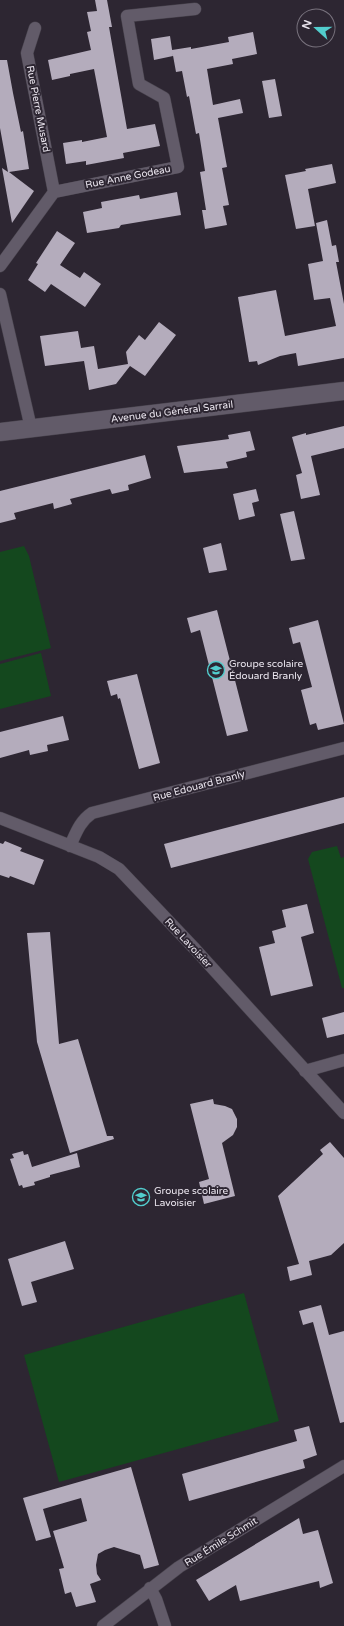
<svg xmlns="http://www.w3.org/2000/svg" width="344" height="1626" viewBox="0 0 344 1626" font-family="'Varela Round',sans-serif">
<rect width="100%" height="100%" fill="#2d2632"/>
<!-- green -->
<path fill="#14481e" d="M24 546 29 556 51 648 0 661V552Z
M41 653 51 696 0 709V664Z
M337 846 341 858 344 857V988H342L308 859 312 852Z
M244 1293 279 1421 59 1482 24 1355Z"/>
<!-- building -->
<path fill="#b4acbc" d="M95 0H107L112 27H109L127 129 155 124 160 146 123 153 124 158 86 165V161L66 164 63 143 82 140V142L107 137 94 69 70 74V76L52 80 48 60 91 50 87 32 91 31 87 12 97 11Z
M253 32 257 54 232 59 233 64 207 69 213 105 240 99 243 113 218 118 227 167 222 168 229 205 223 206 227 225 205 229 202 210H206L200 172 205 171 199 133 196 134 189 96 187 97 182 71 176 72 172 50 191 47V49L229 42 228 37Z
M170 36 173 56 154 60 151 39Z
M0 60H7L13 93 21 132 23 131 29 169 9 172 34 191 12 223 2 168 8 172 0 128Z
M275 79 282 116 269 118 262 81Z
M332 164 336 183 308 189 315 226 296 229 285 175 306 171 305 169Z
M177 192 181 215 121 225 119 228 87 233 83 212 102 208 101 202 139 195 140 199Z
M327 220 332 246 336 245 339 262H336L344 304V358L298 366 296 353 280 356 258 365 257 361 249 362 238 297 276 290 285 336 336 326 330 298 314 300 308 264 323 261 316 223Z
M57 231 75 243 60 265 80 278 84 272 101 284 85 307 51 284 45 292 28 280 38 264 36 263Z
M159 322 176 335 145 376 130 366 116 384 89 390 84 361 45 366 40 336 78 331 81 348 94 346 98 369 128 364 126 352 139 335 145 340Z
M344 426V448L311 456 320 495 301 499 296 475 302 473 292 437 306 433V435Z
M250 431 255 450 246 452 247 457 226 462 228 468 184 473 177 446 229 439 228 435Z
M145 455 151 478 128 485 129 490 112 494 110 489 70 499 72 504 54 509 53 503 14 513 16 519 0 523V491Z
M256 489 259 501 252 503 255 516 239 520 233 494Z
M294 511 305 559 291 561 280 514Z
M221 543 227 570 209 573 203 548Z
M217 610 248 731 227 736 200 630 191 633 187 618Z
M318 620 344 724 318 730 316 723 310 725 301 690 312 687 300 642 293 644 289 628Z
M137 674 160 763 139 769 120 698 118 699 117 694 111 696 107 681Z
M63 716 69 740 47 745 48 751 30 755 29 750 0 758V732Z
M344 797V823L171 868 164 844Z
M5 841 22 848 20 851 44 860 34 885 10 876 9 878 0 875V843L3 844Z
M307 904 314 933 301 937 313 986 271 996 259 947 275 943 272 931 286 927 282 910Z
M50 932 59 1044 78 1039 107 1136H113L114 1139 70 1153 37 1042 27 933Z
M344 1012V1034L327 1038 322 1018Z
M213 1099 214 1104 225 1106 232 1109 237 1119V1127L233 1135 222 1143 235 1196 204 1204 199 1182 209 1179 190 1104Z
M330 1142 344 1158V1243L331 1255 309 1261 312 1275 290 1281 287 1267 299 1264 278 1196 323 1154 320 1150Z
M23 1151 24 1155 28 1154 32 1167 77 1153 80 1167 50 1175V1177L34 1182 35 1185 23 1188 22 1185 19 1186 10 1159 14 1158 12 1154Z
M65 1241 74 1269 31 1282 37 1302 22 1306 8 1259Z
M321 1305 329 1335 344 1331V1422L340 1423 313 1322 303 1325 299 1311Z
M309 1426 317 1455 303 1460 305 1468 189 1501 182 1474 297 1441 294 1430Z
M131 1467 159 1565 144 1569 140 1555 114 1547 105 1550 98 1554 96 1565 97 1574 101 1580 90 1584 96 1602 76 1607 71 1592 65 1594 59 1569 64 1568 53 1531 87 1521 81 1498 43 1509 51 1537 36 1541 23 1498Z
M299 1518 303 1534 318 1530 333 1583 320 1588 319 1581 240 1601 236 1585 209 1601 196 1580Z"/>
<g fill="none" stroke-linecap="round" stroke-linejoin="round">
<!-- minor casing -->
<g stroke="#48434d" stroke-width="13">
<path id="minor" d="M35 28 27 53 54 192
M0 266 54 192 178 167 164 98 139 84 127 16 195 9
M0 294 31 428
M0 818 99 857 119 869 195 949 344 1113
M70 846C76 833 80 821 92 813L344 748
M305 1071 344 1060
M150 1588 156 1599 165 1626
M103 1626 179 1567 344 1466"/>
</g>
<!-- secondary casing -->
<g stroke="#48434d" stroke-width="19">
<path id="secondary" d="M0 432 344 391"/>
</g>
<!-- minor -->
<use href="#minor" stroke="#625b69" stroke-width="12"/>
<!-- secondary -->
<use href="#secondary" stroke="#625b69" stroke-width="18"/>
</g>
<!-- icons -->
<defs>
<g id="school-ring" transform="scale(0.9)"><circle r="9.5" fill="#2d2632" stroke="#52cdcd" stroke-width="1.5"/><path d="M0-5L7-2L0 1L-7-2ZM-4 1L0 2.5L4 1V4Q0 6-4 4Z" fill="#52cdcd"/></g>
</defs>
<g fill-rule="evenodd">
<use href="#school-ring" x="216" y="670"/>
<use href="#school-ring" x="141" y="1197"/>
</g>
<g text-anchor="middle" dominant-baseline="central" stroke-width="4" stroke-linejoin="round" paint-order="stroke">
<!-- street labels -->
<g font-size="10" fill="#ebe6ef" stroke="#2d2632">
<text transform="translate(38 109) rotate(79)">Rue Pierre Musard</text>
<text transform="translate(128 177) rotate(-11)">Rue Anne Godeau</text>
<text transform="translate(172 412) rotate(-7)">Avenue du Général Sarrail</text>
<text transform="translate(199 786) rotate(-15)">Rue Edouard Branly</text>
<text transform="translate(188 943) rotate(47)">Rue Lavoisier</text>
<text transform="translate(221 1542) rotate(-32)">Rue Émile Schmit</text>
</g>
<!-- poi labels -->
<g font-size="10" fill="#ebe6ef" stroke="#2d2632" text-anchor="start">
<text x="229" y="664">Groupe scolaire<tspan x="229" dy="12">Édouard Branly</tspan></text>
<text x="154" y="1191">Groupe scolaire<tspan x="154" dy="12">Lavoisier</tspan></text>
</g>
</g>
<!-- north arrow -->
<g transform="translate(316 28) rotate(291)"><circle r="19" fill="#2d2632" stroke="#79737e"/>
<path d="M0-3L7 15L0 10L-7 15Z" fill="#52cdcd"/>
<text y="-6" font-size="11" font-weight="bold" text-anchor="middle" fill="#ebe6ef">N</text>
</g>
</svg>
